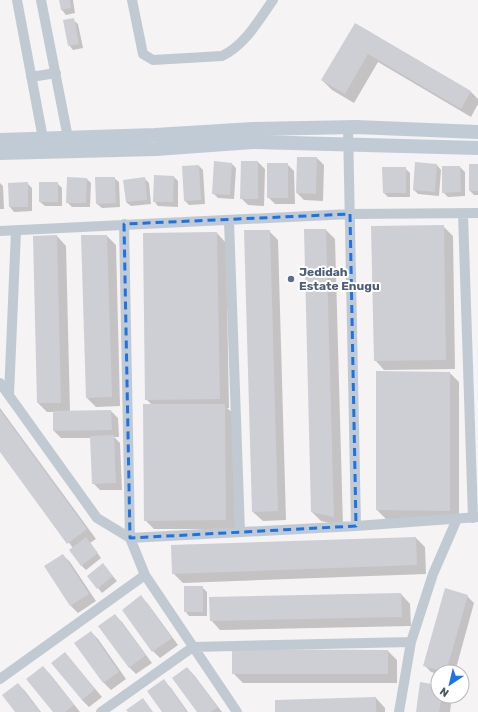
<svg xmlns="http://www.w3.org/2000/svg" width="478" height="712" viewBox="0 0 478 712" font-family="Rubik,sans-serif">
<rect width="100%" height="100%" fill="#f5f3f3"/>
<!-- shadow -->
<path fill="#0003" d="M60 0H73L75 13 66 15 62 10Z
M73 20 78 24 83 48 73 50 69 45Z
M356 24 471 92 478 99V104L471 117 378 62 354 103 332 90 322 80Z
M317 158 324 165 323 201 304 200 297 193Z
M242 162H258L265 169 264 206 248 205 241 198Z
M231 163 236 168 234 199 218 198 213 193Z
M287 164 294 171 295 204H275L268 197Z
M437 165 441 170 439 196 418 194 414 190Z
M478 165V195H474L470 191Z
M199 166 203 170 205 204 189 205 184 200Z
M460 167 465 172V196L448 197 443 192Z
M405 168 410 173V197H388L384 193Z
M174 177 178 181V207L158 206 154 201Z
M86 178 91 183 90 207H72L67 202Z
M114 178 119 182 120 207 102 208 97 204Z
M144 178 149 183 151 204 131 206 126 202Z
M0 183 3 186 4 209H0Z
M27 183 32 188V211L14 212 10 207Z
M57 183 62 188V206H45L40 202Z
M443 226 453 236 455 369 384 370 375 360Z
M326 230 335 239 343 526 321 521 312 512Z
M269 231 278 240 286 520 263 521 253 512Z
M217 233 226 243 229 408H227L234 414 235 529H154L145 520 152 405 146 399Z
M57 236 66 246 70 411H111L118 418 119 437H114L120 443 122 490H100L93 483 91 438H61L54 431V412H47L38 403Z
M107 236 116 245 120 406 96 407 87 398Z
M450 373 459 382V520L386 519 377 510Z
M0 408 96 539 90 543 101 558 86 570 81 565 73 548 0 450Z
M416 538 425 547 426 574 183 583 173 573Z
M63 555 70 562 96 601 78 613 71 606 46 566Z
M103 565 117 581 102 593 98 588Z
M202 587 207 592V616H189L185 611Z
M401 594 410 604 411 626 220 630 211 620Z
M467 596 474 603 455 672H438V674L431 672 424 665Z
M141 597 148 604 178 645 160 658 153 651Z
M115 615 122 622 152 663 136 674 129 667Z
M91 632 98 639 126 679 111 690 104 683 76 643Z
M388 651 397 660V683H243L233 673Z
M65 653 102 697 89 707 82 700Z
M43 667 50 674 80 712H54Z
M187 668 194 675 222 712H198Z
M164 681 171 688 188 712H163Z
M18 684 25 691 41 712H16Z
M438 686V696H452L450 712H417Z
M376 698 385 708V712H276Z"/>
<!-- building -->
<path fill="#cdcfd5" d="M59 0H70L71 8 61 10Z
M74 18 79 44 68 46 63 20Z
M355 23 471 91 461 109 368 54 345 94 321 80Z
M297 157H317L316 194 296 193Z
M214 161 232 163 230 195 212 194Z
M241 161H258V199H240Z
M415 162 437 164 435 192 413 190Z
M267 163H288V198H267Z
M469 164H478V191H469Z
M199 165 201 200 184 201 182 166Z
M442 166H460L461 192 442 193Z
M382 167H406V193H383Z
M154 175 174 176 173 202H153Z
M67 177 87 178 86 203H66Z
M95 177H115L116 203 96 204Z
M145 177 147 200 126 202 123 180Z
M28 182V207H9L8 183Z
M39 182H58V202H39Z
M444 225 446 360 374 361 371 226Z
M304 229H326L334 517 311 512Z
M244 230H270L278 511 252 512Z
M217 232 220 399 145 400 143 233Z
M57 235 61 403H37L33 236Z
M81 235H107L112 397 86 398Z
M376 371 450 372V511L376 510Z
M143 404H225L226 520 144 521Z
M0 410 87 529 67 544 0 452Z
M111 410 112 430 53 431V411Z
M114 435 116 483 92 484 90 436Z
M86 537 98 553 81 566 69 550Z
M416 537 417 565 172 574 171 545Z
M63 554 89 594 70 606 44 566Z
M103 563 113 576 97 589 87 576Z
M184 586H203V612H184Z
M445 588 468 595 446 672 423 666Z
M401 593 402 617 210 621 209 597Z
M141 595 172 638 152 652 122 610Z
M115 614 146 655 129 668 98 626Z
M91 631 119 672 103 683 74 643Z
M232 649 388 650V674H232Z
M65 652 95 689 82 700 51 663Z
M43 666 74 705 65 712H53L26 679Z
M187 667 218 707 211 712H197L172 678Z
M164 679 187 712H162L147 691Z
M420 682 438 685V696H442L439 712H416Z
M18 683 40 712H15L2 695Z
M376 697V712H275V700Z
M143 698 153 712H128L126 710Z"/>
<g fill="none" stroke-linecap="round" stroke-linejoin="round">
<!-- street -->
<path stroke="#c1cad2" stroke-width="10" d="M17 0 44 144
M41 0 69 143
M132 0 143 54 153 60 222 56C245 45 259 20 273 0
M31 77 56 73
M348 127 356 526 478 517
M463 214 473 518
M229 221 240 532
M0 231 350 214 478 213
M0 383 97 518 130 538 124 224
M9 395 16 231
M0 679 145 575
M101 712 193 647 411 642
M237 712 145 575 130 538 356 526
M399 712 411 642 433 574 457 519"/>
<!-- secondary -->
<path stroke="#c1cbd6" stroke-width="14" d="M0 140 155 135 253 129 356 127 478 132
M0 153 156 149 253 142 478 148"/>
</g>
<!-- marked area -->
<path fill="none" stroke="#1a73e8" stroke-width="3" stroke-dasharray="8 5" stroke-linejoin="round" d="M350 214 356 526 130 538 124 224Z"/>
<!-- markers -->
<circle fill="#5c6f8a" stroke="#fff" stroke-width="1.5" cx="291" cy="279" r="4"/>
<g text-anchor="middle" dominant-baseline="central" stroke-width="4" stroke-linejoin="round" paint-order="stroke">
<!-- service labels -->
<g font-size="12" font-weight="bold" fill="#4e5e75" stroke="#fff" text-anchor="start">
<text x="299" y="272">Jedidah<tspan x="299" dy="14">Estate Enugu</tspan></text>
</g>
</g>
<!-- north arrow -->
<g transform="translate(450 684) rotate(215)"><circle r="19" fill="#ffffff" stroke="#b7bbc0"/>
<path d="M0-3L7 15L0 10L-7 15Z" fill="#1a73e8"/>
<text y="-6" font-size="11" font-weight="bold" text-anchor="middle" fill="#4a5661">N</text>
</g>
</svg>
